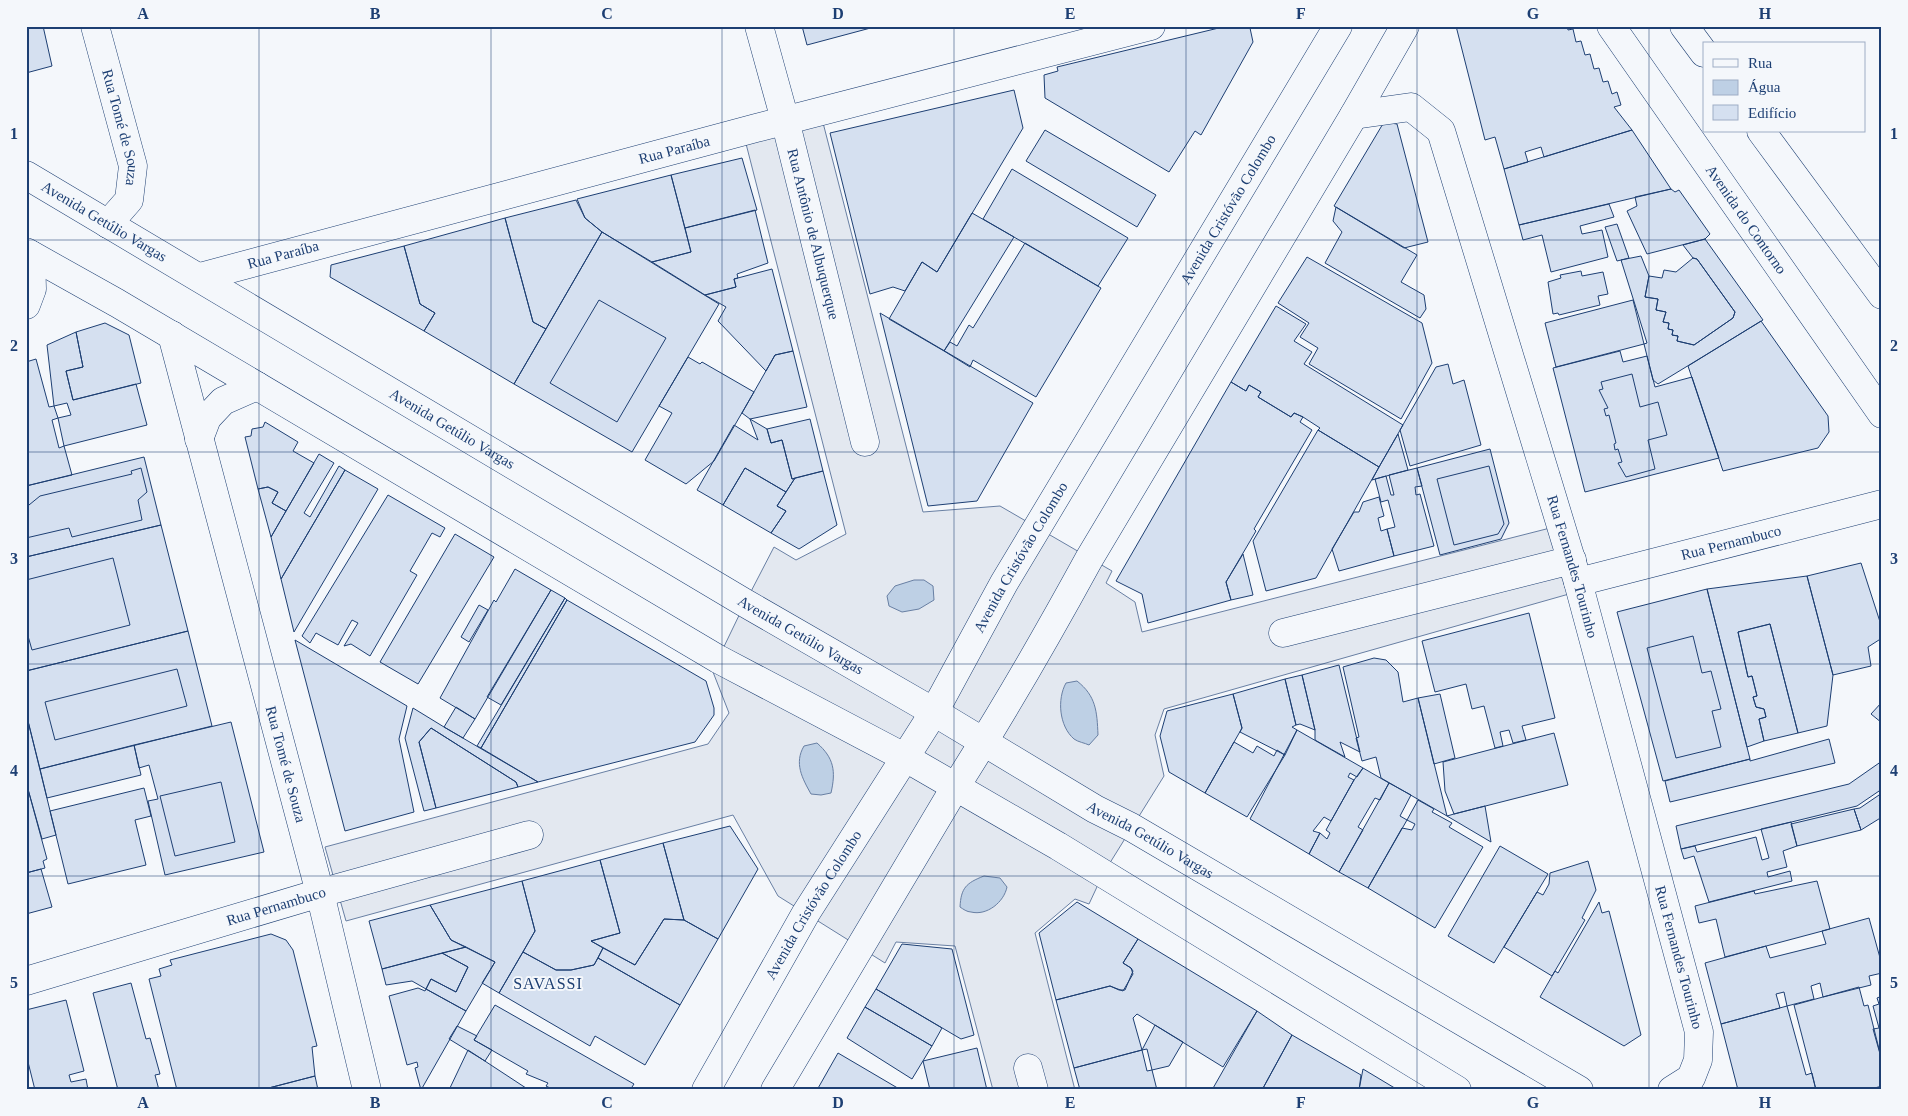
<svg xmlns="http://www.w3.org/2000/svg" width="1908" height="1116" viewBox="0 0 1908 1116" font-family="Georgia,serif">
<rect width="100%" height="100%" fill="#f4f7fb"/>
<!-- parking -->
<path fill="#e3e8f0" stroke="#687fa3" d="M820 111 923 512 1000 506 1112 571 1106 583 1135 602 1142 632 1558 526 1576 592 1164 709 1155 735 1164 776 1103 874 1089 904 1075 899 1035 933 1075 1090H993L955 946 896 942 885 963 778 896 733 815 346 921 325 847 708 744 729 713 713 672 718 659 745 603 774 547 796 560 846 534 743 132Z"/>
<!-- water -->
<path fill="#bed0e5" stroke="#687fa3" d="M914 580H924L933 586 934 600 919 609 902 612 889 606 887 596 895 586Z
M1077 681C1096 696 1097 711 1098 735L1089 745C1085 743 1078 742 1074 739 1059 726 1057 699 1066 683Z
M817 743C834 758 836 771 831 793L821 795 811 794C802 778 794 763 804 746Z
M984 876 1000 878 1007 887C1004 902 987 916 971 912 967 912 963 909 960 907 961 888 966 883 984 876Z"/>
<!-- building -->
<path fill="#d5e0f0" stroke="#1d3f73" d="M26 26H43L52 66 26 73Z
M802 26H878L807 45Z
M1227 26H1245L1250 28 1253 42 1201 135 1195 131 1169 172 1045 98 1044 75 1058 71 1057 67Z
M1456 26H1567L1568 30 1573 29 1576 42 1581 41 1585 55 1590 54 1594 69 1599 68 1603 82 1608 81 1612 94 1617 92 1621 105 1614 107 1632 130 1544 157 1541 147 1525 152 1528 162 1504 169 1495 137 1485 140Z
M1014 90 1023 128 937 272 922 262 905 291 893 287 870 294 830 133Z
M1384 122 1397 124 1428 242 1404 248 1334 206Z
M1045 130 1156 195 1137 227 1026 161Z
M1632 130 1671 189 1519 225 1504 169Z
M742 158 757 210 685 228 671 175Z
M1012 169 1128 238 1098 286 983 219Z
M671 175 691 252 652 262 602 232 585 218 577 199Z
M1671 189 1675 192 1679 190 1710 234 1705 239 1647 254 1627 211 1637 206 1635 197Z
M576 200 585 218 602 232 546 329 533 322 505 218Z
M1609 204 1614 217 1580 226 1582 234 1602 230 1608 257 1551 272 1542 235 1523 240 1519 225Z
M1336 207 1417 255 1401 282 1424 295 1426 309 1420 318 1325 263 1342 232 1333 221Z
M755 210 768 263 737 274 738 278 734 279 736 287 705 295 652 262 691 252 685 228Z
M972 213 1014 237 944 351 889 319 922 262 937 272Z
M505 218 533 322 546 329 514 384 424 331 435 313 420 304 404 246Z
M1617 224 1629 258 1617 261 1605 227Z
M602 232 719 304 632 452 514 384Z
M1705 239 1763 320 1658 384 1653 380 1644 344 1647 343 1621 260 1641 256 1649 276 1645 297 1658 299 1656 310 1666 312 1663 322 1669 323 1668 329 1673 330 1672 335 1678 336 1677 341 1694 345 1733 318 1735 312 1697 259 1693 258 1683 245Z
M1025 243 1101 288 1036 397 973 360 970 367 944 351 950 342 957 346 969 325 973 328Z
M404 246 420 304 435 313 424 331 330 277 331 265Z
M1307 257 1422 323 1432 363 1401 419 1309 364 1318 348 1300 337 1309 323 1278 303Z
M1693 258 1697 259 1735 312 1733 318 1694 345 1677 341 1678 336 1672 335 1673 330 1668 329 1669 323 1663 322 1666 312 1656 310 1658 299 1645 297 1649 276 1662 278 1664 270 1676 272Z
M772 269 793 351 775 355 766 371 718 321 726 307 705 295 736 287 734 279Z
M1581 271 1582 276 1603 272 1608 294 1598 296 1600 305 1559 315 1558 313 1553 314 1548 282 1561 278 1560 275Z
M599 300 666 338 617 422 550 383Z
M1633 300 1644 344 1556 367 1545 323Z
M1276 306 1306 324 1294 341 1312 352 1304 364 1403 425 1379 467 1318 430 1320 428 1303 417 1294 413 1291 417 1258 397 1261 392 1249 385 1246 391 1231 382Z
M880 313 1033 403 977 501 928 506Z
M1761 321 1828 416 1829 432 1818 448 1723 471 1688 366Z
M105 323 129 335 141 383 73 400 66 371 83 367 76 332Z
M76 332 83 367 66 371 73 400 136 384 147 425 64 446 58 418 71 415 67 403 54 406 47 345Z
M793 351 807 407 750 419 742 413 775 355Z
M1620 351 1623 362 1647 356 1655 387 1692 377 1719 458 1585 492 1553 368Z
M688 357 700 364 702 362 754 392 714 461 686 484 645 460 672 413 659 406Z
M36 359 49 407 54 406 58 418 52 420 59 448 64 446 72 475 26 486V362Z
M1448 364 1453 384 1464 380 1481 445 1410 466 1400 430 1436 367Z
M1632 374 1640 407 1658 402 1667 435 1648 440 1655 469 1626 477 1618 463 1622 462 1618 449 1615 450 1614 444 1616 443 1609 415 1606 416 1604 409 1608 408 1599 390 1603 389 1601 382Z
M1231 382 1246 391 1249 385 1261 392 1258 397 1291 417 1294 413 1303 417 1300 422 1312 430 1254 529 1256 531 1226 582 1231 600 1148 623 1142 594 1116 581Z
M750 419 767 429 771 443 782 440 792 479 795 478 786 492 745 468 723 505 697 490 734 425 758 440Z
M810 419 823 471 792 479 782 440 771 443 767 429Z
M265 422 298 442 293 451 314 463 286 511 272 503 278 492 268 487 258 489 245 437 251 436 252 429 263 427Z
M1318 430 1379 467 1316 578 1266 591 1253 541Z
M1398 434 1408 470 1372 480 1379 467Z
M1490 449 1509 523 1501 539 1440 555 1417 468Z
M319 454 334 463 304 513 310 517 339 466 345 470 281 579 271 537Z
M144 457 161 525 26 557V486Z
M1489 466 1504 524 1498 534 1454 545 1437 479Z
M141 468 147 492 138 500 142 520 72 537 69 528 26 538V501L29 505 40 496 132 474 131 471Z
M745 468 786 492 777 506 786 511 771 533 723 505Z
M1417 468 1422 486 1415 487 1416 495 1420 494 1434 546 1394 556 1387 529 1395 527 1388 500 1381 502 1375 479 1386 476 1391 495H1394L1389 475Z
M345 470 378 489 294 632 281 579Z
M823 471 837 525 799 549 771 533 786 511 777 506 795 478Z
M268 487 278 492 272 503 286 511 271 537 258 489Z
M388 495 445 528 440 537 432 533 410 571 417 575 370 656 351 644 344 646 358 623 352 620 338 645 316 633 310 643 302 636Z
M1379 497 1384 516 1378 518 1381 531 1387 529 1394 556 1339 571 1332 549 1354 512H1359L1363 502Z
M161 525 188 631 26 671V557Z
M455 534 494 557 418 684 380 662Z
M1243 554 1253 595 1231 600 1226 582Z
M113 558 130 625 32 650 26 629V580Z
M1861 563 1882 628V638L1868 647 1871 666 1833 675 1807 576Z
M515 569 551 590 475 719 440 698 494 600 496 602Z
M1807 576 1833 675 1827 726 1798 733 1770 624 1738 632 1748 677 1752 676 1757 696 1753 697 1756 707 1764 709 1766 717 1759 719 1764 741 1747 747 1707 589Z
M1707 589 1750 759 1663 781 1617 612Z
M551 590 565 598 501 705 487 697Z
M565 598 567 600 481 748 477 746Z
M567 600 706 681 714 708V715L695 742 538 782 481 748Z
M479 605 488 610 469 642 461 637Z
M1529 613 1555 718 1522 726 1526 740 1513 743 1509 730 1500 732 1503 746 1495 748 1484 706 1472 709 1466 684 1435 692 1422 641Z
M1770 624 1798 733 1764 741 1759 719 1766 717 1764 709 1756 707 1753 697 1757 696 1752 676 1748 677 1738 632Z
M188 631 212 726 40 769 26 713V671Z
M1693 636 1702 673 1711 671 1721 709 1712 711 1721 747 1676 758 1647 648Z
M295 640 407 706 399 739 414 812 345 831Z
M1374 658 1386 660 1398 672 1403 702 1418 698 1447 816 1381 778 1376 757 1362 761 1356 738 1359 737 1343 667Z
M1339 665 1360 752 1340 742 1345 757 1315 740V730L1302 675Z
M177 669 187 706 55 740 45 702Z
M1302 675 1315 730 1300 724 1296 725 1285 679Z
M1285 679 1296 725 1292 727 1297 730 1285 755 1240 732 1242 728 1233 694Z
M1233 694 1242 728 1205 793 1169 772 1160 736 1167 711Z
M1440 694 1455 758 1434 764 1418 698Z
M1882 702V723L1871 714Z
M456 707 475 719 463 738 444 727Z
M413 708 444 727 538 782 518 787 516 782 431 728 419 742 436 808 424 811 405 738Z
M26 713 56 835 42 839 26 782Z
M231 722 264 852 165 875 148 801 158 799 149 765 139 768 134 745Z
M431 728 516 782 518 787 436 808 419 742Z
M1297 730 1363 768 1357 777 1350 773 1348 777 1354 780 1331 821 1324 817 1313 831 1320 833 1309 854 1250 819Z
M1554 733 1568 785 1454 814 1445 791 1443 762Z
M1829 739 1835 763 1670 802 1665 781 1750 759V761Z
M1234 742 1253 753 1257 746 1274 756 1277 750 1285 755 1247 817 1205 793Z
M134 745 141 775 47 798 40 769Z
M1882 761V789L1857 806 1681 849 1676 826 1849 784Z
M1363 768 1389 783 1380 800 1375 798 1358 827 1363 830 1339 872 1309 854 1320 833 1327 839 1330 833 1326 830 1354 780Z
M26 782 47 859 43 861 45 868 26 873Z
M221 782 235 842 175 856 160 796Z
M1389 783 1411 795 1400 816 1407 820 1368 888 1339 872Z
M144 788 151 816 135 820 146 865 68 884 50 811Z
M1882 793V817L1861 830 1854 809 1860 808Z
M1418 800 1434 809 1432 812 1452 823 1449 827 1483 847 1435 928 1368 888 1402 828 1412 830 1415 824 1407 820Z
M1485 806 1491 842 1447 816 1454 814Z
M1854 809 1861 830 1797 846 1791 824Z
M1791 822 1797 846 1783 851 1787 867 1767 872 1768 877 1790 871 1792 881 1709 902 1694 856 1684 859 1681 849 1695 846 1697 852 1756 837 1762 860 1769 858 1761 829Z
M730 826 758 869 718 939 684 920 663 843Z
M663 843 684 920 664 919 635 965 591 941 620 933 600 860Z
M1500 846 1548 874 1494 963 1448 936Z
M600 860 620 933 591 941 603 948 594 965 571 970H556L523 952 535 931 522 881Z
M1588 861 1596 890 1582 918 1585 920 1552 976 1504 947 1537 892 1543 895 1549 884 1550 873Z
M41 869 52 907 26 914V873Z
M522 881 535 931 499 993 482 983 495 962 451 940 430 905Z
M1817 881 1830 929 1725 957 1716 919 1699 923 1695 906 1754 891 1755 894Z
M1077 902 1138 939 1123 963 1131 968 1133 974 1123 991 1110 986 1056 1000 1039 933Z
M1599 902 1602 913 1609 911 1641 1035 1624 1046 1540 997 1555 971 1558 973Z
M430 905 451 940 466 947 382 969 369 921Z
M1869 918 1882 965V973L1869 976 1871 985 1823 997 1820 983 1811 986 1814 999 1787 1006 1784 992 1776 994 1780 1008 1721 1024 1705 963 1766 946 1770 958 1826 944 1822 931Z
M664 919 684 920 718 939 680 1005 598 958 603 948 635 965Z
M271 934 286 940 293 950 317 1046 312 1047 315 1076 261 1090H177L149 979 161 976 159 969 172 965 170 960Z
M1138 939 1257 1011 1223 1067 1137 1014 1133 1018 1142 1050 1074 1068 1056 1000 1110 986 1119 990H1125L1133 971 1131 968 1123 963Z
M902 944 952 949 974 1035 961 1039 876 989Z
M466 947 495 962 466 1011 426 989 431 979 456 992 468 967 442 953Z
M523 952 556 970H571L594 965 598 958 680 1005 645 1065 595 1036 590 1046 499 993Z
M442 953 468 967 456 992 431 979 426 989 412 981 386 985 382 969Z
M131 983 146 1039 150 1038 160 1074 155 1075 159 1090H118L93 993Z
M1859 987 1864 1006 1868 1005 1882 1061V1086L1867 1090H1816L1794 1005Z
M418 988 425 991 426 989 466 1011 421 1090 415 1068 418 1067 417 1062 407 1065 389 996Z
M876 989 942 1028 932 1046 865 1007Z
M1882 996V1061L1873 1029 1879 1028 1873 1006 1879 1004 1877 998Z
M66 1000 84 1071 69 1075 71 1082 86 1079 88 1090H35L26 1054V1010Z
M495 1005 634 1084 630 1090H554L546 1086 548 1083 526 1074 528 1071 474 1040Z
M1787 1006 1806 1075 1812 1073 1816 1090H1738L1721 1024Z
M865 1007 932 1046 912 1079 847 1038Z
M1257 1011 1292 1035 1262 1090H1212Z
M1155 1025 1183 1042 1169 1066 1152 1070 1147 1049 1142 1050Z
M457 1026 477 1036 474 1040 492 1050 485 1061 449 1039Z
M1292 1035 1361 1075 1359 1090H1262Z
M977 1048 987 1090H930L923 1061Z
M468 1050 529 1090H449Z
M1142 1050 1147 1071 1152 1070 1157 1090H1080L1074 1068Z
M838 1053 901 1090H817Z
M1363 1069 1398 1090H1359Z
M315 1076 318 1090H261Z"/>
<g fill="none" stroke-linecap="round" stroke-linejoin="round">
<!-- street casing -->
<g stroke="#1d3f73" stroke-width="29">
<g id="street">
<path id="s1" d="M95 26 133 166 129 200 108 224"/>
<path id="s2" d="M759 26 785 120 865 442"/>
<path id="s3" d="M1354 115 1411 107 1441 131 1578 582 1699 1032 1698 1060 1691 1078 1672 1090"/>
<path id="s4" d="M200 277 756 128 1151 26"/>
<path d="M26 305 32 289 31 255"/>
<path id="s5" d="M172 335 320 893 367 1090"/>
<path d="M199 439 207 418 223 401 257 386"/>
<path id="s6" d="M1578 582 1882 504"/>
<path d="M1283 633 1572 560"/>
<path id="s7" d="M26 981 320 893 529 835"/>
<path d="M1028 1068 1034 1090"/>
</g>
</g>
<!-- secondary casing -->
<g stroke="#1d3f73" stroke-width="29">
<g id="secondary">
<path id="s8" d="M26 175 745 603 934 712 1095 809 1131 827 1579 1090"/>
<path d="M26 252 117 303 718 659 904 757 1058 846 1457 1090"/>
<path id="s9" d="M706 1090 806 913 934 712 1004 583 1338 26"/>
<path d="M775 1090 956 786C1003 712 1047 636 1089 559L1354 115 1405 26"/>
</g>
</g>
<!-- primary casing -->
<g stroke="#1d3f73" stroke-width="29">
<g id="primary">
<path id="s10" d="M1611 26 1882 414"/>
<path d="M1684 26 1704 53"/>
<path d="M1761 131 1882 295"/>
</g>
</g>
<!-- street -->
<use href="#street" stroke="#f4f7fb" stroke-width="28"/>
<!-- secondary -->
<use href="#secondary" stroke="#f4f7fb" stroke-width="28"/>
<!-- primary -->
<use href="#primary" stroke="#f4f7fb" stroke-width="28"/>
</g>
<!-- grid -->
<path fill="none" stroke="#1d3f73" stroke-width="1" stroke-opacity="0.55" d="M259 26V1090M491 26V1090M722 26V1090M954 26V1090M1186 26V1090M1417 26V1090M1649 26V1090M26 240H1882M26 452H1882M26 664H1882M26 876H1882"/>
<g text-anchor="middle" dominant-baseline="central" stroke-width="4" stroke-linejoin="round" paint-order="stroke">
<!-- street labels -->
<g font-size="15" fill="#1d3f73" stroke="#f4f7fb">
<text stroke="none"><textPath href="#s1" startOffset="105">Rua Tomé de Souza</textPath></text>
<text stroke="none"><textPath href="#s4" startOffset="491">Rua Paraíba</textPath></text>
<text stroke="none"><textPath href="#s9" startOffset="1024">Avenida Cristóvão Colombo</textPath></text>
<text stroke="none"><textPath href="#s10" startOffset="236">Avenida do Contorno</textPath></text>
<text stroke="none"><textPath href="#s8" startOffset="91">Avenida Getúlio Vargas</textPath></text>
<text stroke="none"><textPath href="#s2" startOffset="215">Rua Antônio de Albuquerque</textPath></text>
<text stroke="none"><textPath href="#s4" startOffset="86">Rua Paraíba</textPath></text>
<text stroke="none"><textPath href="#s8" startOffset="496">Avenida Getúlio Vargas</textPath></text>
<text stroke="none"><textPath href="#s6" startOffset="158">Rua Pernambuco</textPath></text>
<text stroke="none"><textPath href="#s9" startOffset="619">Avenida Cristóvão Colombo</textPath></text>
<text stroke="none"><textPath href="#s3" startOffset="551">Rua Fernandes Tourinho</textPath></text>
<text stroke="none"><textPath href="#s8" startOffset="901">Avenida Getúlio Vargas</textPath></text>
<text stroke="none"><textPath href="#s5" startOffset="444">Rua Tomé de Souza</textPath></text>
<text stroke="none"><textPath href="#s8" startOffset="1306">Avenida Getúlio Vargas</textPath></text>
<text stroke="none"><textPath href="#s9" startOffset="214">Avenida Cristóvão Colombo</textPath></text>
<text stroke="none"><textPath href="#s7" startOffset="261">Rua Pernambuco</textPath></text>
<text stroke="none"><textPath href="#s3" startOffset="956">Rua Fernandes Tourinho</textPath></text>
</g>
<!-- neighbourhood labels -->
<g font-size="16" letter-spacing="1" fill="#1d3f73" stroke="#f4f7fb">
<text x="548" y="983">SAVASSI</text>
</g>
</g>
<!-- border -->
<rect width="1908" height="1116" fill="none" stroke="#f4f7fb" stroke-width="55"/>
<!-- legend -->
<rect x="1703" y="42" width="162" height="90" fill="#f4f7fb" stroke="#9eadc5"/>
<rect x="1713" y="59" width="25" height="8" fill="#f4f7fb" stroke="#9eadc5"/>
<text x="1748" y="68" font-size="15" fill="#1d3f73">Rua</text>
<rect x="1713" y="80" width="25" height="15" fill="#bed0e5" stroke="#9eadc5"/>
<text x="1748" y="92" font-size="15" fill="#1d3f73">Água</text>
<rect x="1713" y="105" width="25" height="15" fill="#d5e0f0" stroke="#9eadc5"/>
<text x="1748" y="118" font-size="15" fill="#1d3f73">Edifício</text>
<rect x="28" y="28" width="1852" height="1060" fill="none" stroke="#1d3f73" stroke-width="2"/>
<g font-size="16" text-anchor="middle" font-weight="bold" fill="#1d3f73">
<text x="143" y="19">A</text>
<text x="375" y="19">B</text>
<text x="607" y="19">C</text>
<text x="838" y="19">D</text>
<text x="1070" y="19">E</text>
<text x="1301" y="19">F</text>
<text x="1533" y="19">G</text>
<text x="1765" y="19">H</text>
<text x="14" y="139">1</text>
<text x="1894" y="139">1</text>
<text x="14" y="351">2</text>
<text x="1894" y="351">2</text>
<text x="14" y="564">3</text>
<text x="1894" y="564">3</text>
<text x="14" y="776">4</text>
<text x="1894" y="776">4</text>
<text x="14" y="988">5</text>
<text x="1894" y="988">5</text>
<text x="143" y="1108">A</text>
<text x="375" y="1108">B</text>
<text x="607" y="1108">C</text>
<text x="838" y="1108">D</text>
<text x="1070" y="1108">E</text>
<text x="1301" y="1108">F</text>
<text x="1533" y="1108">G</text>
<text x="1765" y="1108">H</text>
</g>
</svg>
